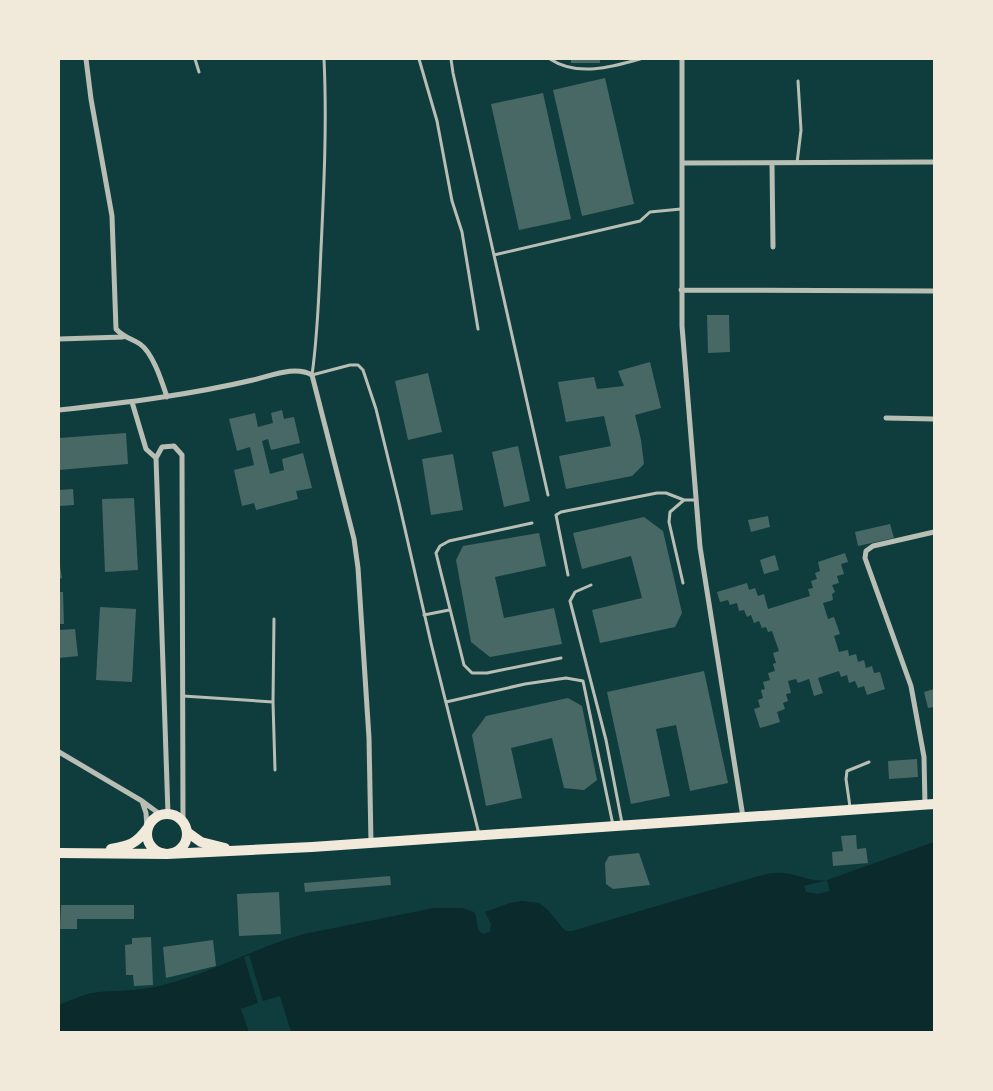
<svg xmlns="http://www.w3.org/2000/svg" width="993" height="1091" viewBox="0 0 993 1091" font-family="'Roboto Condensed',sans-serif">
<rect width="100%" height="100%" fill="#0f3d3e"/>
<!-- water -->
<path fill="#0a2a2b" d="M934 842V1032H59V1005C72 1000 85 993 99 992 122 990 144 991 167 984 214 971 257 947 304 934L434 908H462L477 913H482L510 903 522 901 539 903 548 910 561 926 566 931H572L755 877C764 875 774 872 783 873 797 874 813 883 827 880Z"/>
<!-- pier -->
<path fill="#0f3d3e" d="M827 880 830 891 818 894 806 892 804 886Z
M474 912H485L491 924 490 932 483 934 480 932 478 929 476 916Z
M249 955 263 1001 280 996 291 1032H249L241 1009 258 1003 244 957Z"/>
<!-- building -->
<path fill="#486865" d="M571 59H600V63H571Z
M605 78 634 204 582 216 553 90Z
M543 93 571 219 519 230 491 104Z
M707 315H729L730 352 708 353Z
M650 362 661 408 635 415 641 440 644 464 632 476 566 489 559 456 611 446 604 416 566 422 558 382 594 377 597 389 624 386 618 371Z
M428 373 442 432 408 440 395 381Z
M282 410 284 419 294 417 300 443 271 450 268 439 262 441 270 474 284 470 282 459 303 453 312 488 296 491 298 499 256 510 254 503 242 506 234 470 254 465 250 447 237 451 229 419 255 413 258 427 273 423 271 413Z
M126 433 128 464 59 470V438Z
M518 446 530 501 504 507 492 452Z
M453 454 463 510 431 515 422 459Z
M73 489 74 505 59 506V490Z
M134 498 138 570 105 572 102 499Z
M768 516 770 527 751 532 748 520Z
M644 517 663 531 682 613 675 627 600 643 592 610 642 598 631 556 582 569 573 533Z
M890 524 894 538 858 546 855 532Z
M539 533 546 566 495 577 504 618 554 608 562 644 490 657 471 642 456 560 463 546Z
M845 553 848 562 841 564 844 574 837 576 839 583 832 585 835 592 832 594 833 600 823 603 828 619 834 617 840 634 834 636 839 652 848 650 849 656 856 654 858 662 864 660 866 668 872 666 874 673 880 672 885 689 867 695 864 686 858 688 855 681 849 683 847 675 841 677 839 671 818 678 823 693 814 696 809 679 798 683 796 679 788 681 791 693 786 694 788 701 783 703 785 709 777 712 780 722 760 728 754 709 760 707 758 700 763 698 761 690 765 689 763 682 770 680 768 673 775 671 773 664 776 663 773 653 779 651 772 631 768 632 766 627 762 628 759 621 754 623 751 615 747 617 744 610 739 611 737 603 730 605 728 600 720 602 717 592 747 583 749 590 755 588 758 596 764 594 768 609 810 596 808 589 813 588 811 581 817 579 815 573 820 571 818 562Z
M775 555 779 570 764 574 760 560Z
M59 560 62 578 59 579Z
M59 592H63L64 624H59Z
M100 607 136 609 132 682 96 680Z
M75 629 78 656 59 658V630Z
M704 671 728 783 690 791 676 725 656 729 670 796 631 804 607 692Z
M934 689V707L928 708 924 692Z
M568 698 582 706 597 780 584 790 564 788 552 738 511 748 522 798 486 806 472 735 486 716Z
M917 759 918 777 889 779 888 761Z
M856 835 857 849 866 848 868 863 833 866 832 852 843 851 841 836Z
M639 853 650 885 613 889 606 884 605 863 609 856Z
M390 876 391 885 305 892 304 883Z
M279 892 281 934 239 936 237 894Z
M61 905H134V919H77V929H60Z
M151 937 153 985 134 986 133 975H126L125 945 132 944V938Z
M213 940 216 966 166 978 163 947Z"/>
<g fill="none" stroke-linecap="round" stroke-linejoin="round">
<!-- service -->
<path stroke="#b8beb3" stroke-width="3" d="M195 59 199 72
M324 59C327 122 324 186 321 249 319 291 318 333 312 375L350 365H358L363 370 376 409 399 503 431 643 479 834
M419 59 437 121 452 201 462 232 478 329
M451 59 453 73 548 495
M550 59C577 77 612 67 640 59
M797 163 801 130 798 81
M494 255 640 221 650 212 681 209
M532 523 449 541 440 546 436 553 464 665 472 673H487L561 658
M568 575 556 515 561 512 657 493H666L684 500
M683 583 669 522 670 512 684 500H695
M591 585 575 592 570 601 606 740 622 823
M424 615 449 610
M274 619 273 702 275 770
M183 696 273 702
M446 702 525 684 566 678 583 681 613 825
M850 807 846 779 847 771 869 762"/>
<!-- minor -->
<path stroke="#b8beb3" stroke-width="5" d="M86 59 91 99 112 216 116 329C124 338 131 338 140 344 153 353 162 382 167 397
M682 59V326L700 547 743 817
M682 163 934 162
M772 164 773 247
M681 290 934 291
M59 339 123 337
M132 402 146 449 156 458
M59 410C124 403 189 395 253 380 271 376 295 365 312 375L354 539 358 568 369 738 371 843
M886 418 934 419
M59 752 142 801 161 815
M142 801 146 813 147 828
M925 805 924 757 911 686 865 558 866 551 873 546 934 532
M168 814 156 458 162 447 174 446 182 455 183 823"/>
<!-- secondary -->
<path stroke="#f1e9da" stroke-width="10" d="M147 834a20 20 0 1 1 40 0a20 20 0 1 1-40 0Z
M187 832 201 842 225 848
M111 849C129 846 136 844 147 829
M59 853 167 854 312 847 934 804"/>
</g>
<!-- border -->
<rect width="993" height="1091" fill="none" stroke="#f1e9da" stroke-width="120"/>
</svg>
